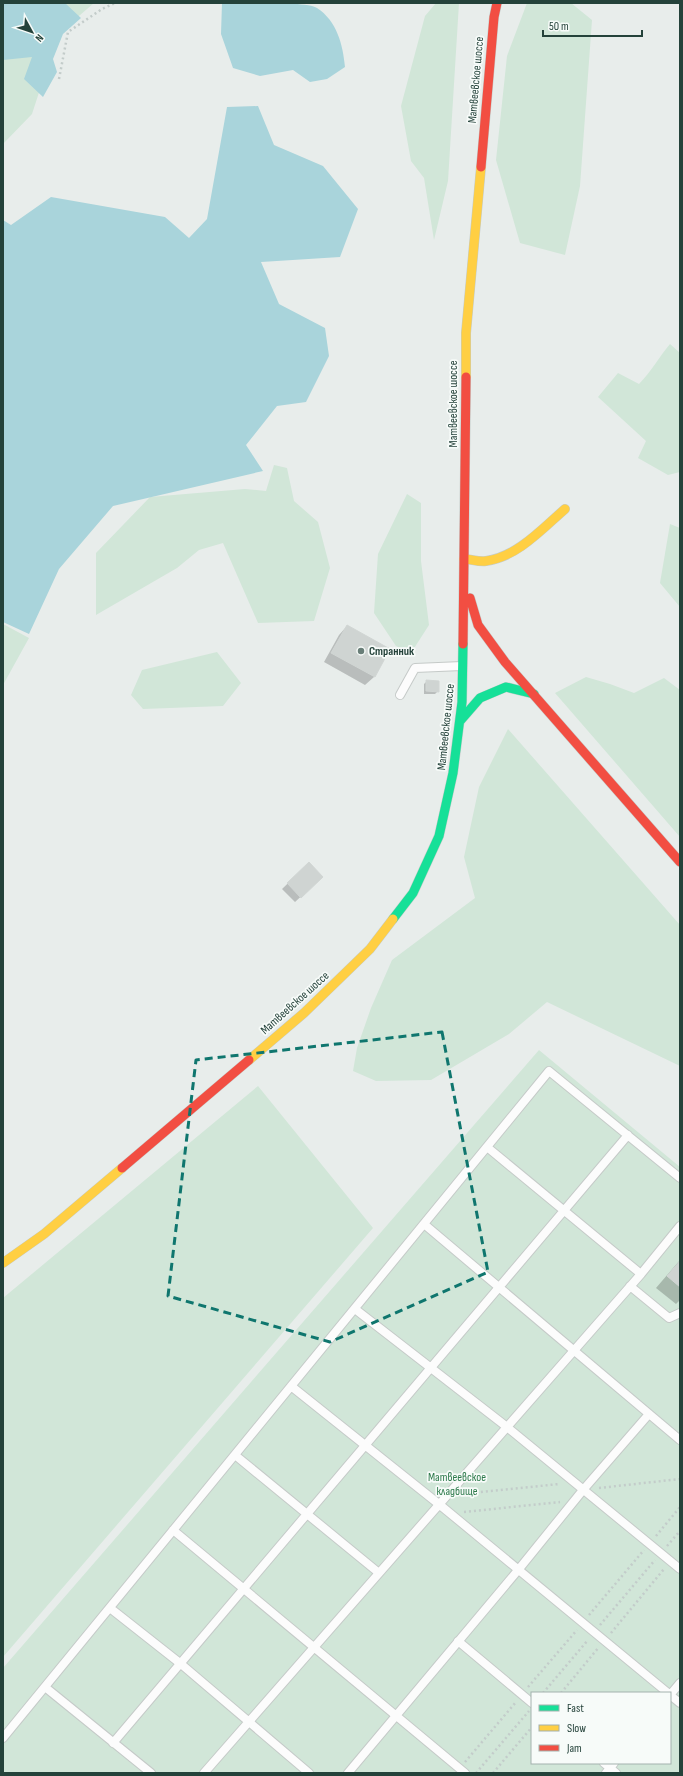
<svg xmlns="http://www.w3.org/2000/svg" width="683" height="1776" viewBox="0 0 683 1776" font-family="'Sofia Sans Condensed',sans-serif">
<rect width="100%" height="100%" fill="#e8edeb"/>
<!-- green -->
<path fill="#d1e6d8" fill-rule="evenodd" d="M3 3H94L58 34 32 114 3 144Z
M436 3H459L448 181 434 240 424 178 411 161 401 106 425 16Z
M527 3H571L592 20 580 186 565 255 520 243 496 160 507 56Z
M670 344 680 353V472L668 475 638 458 646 441 598 397 618 373 639 384C651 372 659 357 670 344Z
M274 465 287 468 294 501 318 522 330 568 314 621 258 623 223 543 199 550 177 568 96 615V553L150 497 245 489 266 491Z
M407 494 421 503V561L429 625 411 653 396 646 374 613 378 554Z
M670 524 680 528V607L660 583Z
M3 624 29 638 3 685Z
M217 652 241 683 223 706 143 709 131 695 142 670Z
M586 677 610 684 634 693 664 678 680 690V837L555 693Z
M508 729 680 925V1066L547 1002 509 1034 431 1080 376 1081 353 1071 357 1048 371 1008 392 960 475 898 464 857 479 787Z
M539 1050 680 1167V1773H3V1668ZM532 1693H670V1763H532Z
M258 1086 373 1228 3 1657V1298Z"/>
<!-- water -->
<path fill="#a9d4db" d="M3 3H65L81 18 63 34 53 59 57 72 43 97 24 79 32 57 3 60Z
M222 3C239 3 307 1 317 8 337 21 343 45 345 67L327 79 310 82 293 70 260 76 233 68 221 34Z
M258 106 274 145 323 166 358 209 340 257 261 262 279 304 325 328 329 356 306 402 277 406 246 445 263 471 113 506 59 569 29 634 3 622V220L11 225 51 197 165 217 189 238 207 219 227 107Z"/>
<!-- shadow -->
<path fill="#0003" d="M347 626 389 650 374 677 365 685 324 662 339 635Z
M427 681 438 691 435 694H424V684Z
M309 863 322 877 295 902 282 889Z
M680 1260V1300L676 1304 656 1288Z"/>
<!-- building -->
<path fill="#cfd4d2" stroke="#d1d6d4" d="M347 625 390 649 375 677 331 653Z
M426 680 439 681V692L426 691Z
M309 862 323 877 301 898 287 883Z
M680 1261V1287L667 1276Z"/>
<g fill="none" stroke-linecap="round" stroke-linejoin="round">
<!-- lane casing -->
<g stroke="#c5cac8" stroke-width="10">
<path id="lane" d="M400 695 415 668 462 666
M487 1147 641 1274
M424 1224 680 1440
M630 1286 669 1318 680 1313
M355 1309 507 1427 680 1569
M291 1386 440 1505 668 1693
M235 1455 379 1573
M173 1530 465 1773
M110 1608 181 1664 309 1773
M458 1641 532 1703
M45 1687 151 1773
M670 1695 680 1683
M670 1695 680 1703
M3 1738 549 1071 680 1178
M113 1743 628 1135
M604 1763 616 1773
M204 1773 641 1274 680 1226
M348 1773 519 1569 583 1490 649 1414
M606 1773 614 1763"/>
</g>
<!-- fast casing -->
<g stroke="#c3cbc8" stroke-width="10">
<path id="fast" d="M460 721 480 698 506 687 534 694
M393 919 413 893 439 836 453 773 462 702 463 644"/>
</g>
<!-- slow casing -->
<g stroke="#c3cbc8" stroke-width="10">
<path id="slow" d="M466 377V333L481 167
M464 559C471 559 478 562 486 561 517 557 542 529 565 509
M249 1060 304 1013 370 949 393 919
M3 1263 44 1234 122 1168"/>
</g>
<!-- jam casing -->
<g stroke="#c3cbc8" stroke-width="10">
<path id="jam" d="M481 167 494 17 497 3
M470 598 478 625 505 662 680 862
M463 644 466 377
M122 1168 249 1060"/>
</g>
<!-- path -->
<path stroke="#c3ccca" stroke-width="2.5" stroke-dasharray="2 3" stroke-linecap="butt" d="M59 79 68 32 102 9 115 3
M599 1488 680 1479
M461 1494 559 1484
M464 1512 560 1502
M656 1536 680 1507
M667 1546 680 1531
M589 1615 644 1550
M600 1625 655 1560
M611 1633 664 1569
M528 1687 577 1630
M543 1693 588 1640
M561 1693 599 1647
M465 1762 516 1702
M476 1773 529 1711
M493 1773 532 1727"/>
<!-- lane -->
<use href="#lane" stroke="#fcfcfc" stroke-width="8"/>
<!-- fast -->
<use href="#fast" stroke="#16e098" stroke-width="9"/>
<!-- slow -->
<use href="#slow" stroke="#ffcf43" stroke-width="9"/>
<!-- jam -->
<use href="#jam" stroke="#f24e42" stroke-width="9"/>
</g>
<!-- marked area -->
<path fill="none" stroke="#0f766e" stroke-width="3" stroke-dasharray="8 5" stroke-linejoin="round" d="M442 1032 488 1272 330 1342 168 1296 196 1060Z"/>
<!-- markers -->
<circle fill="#697e78" stroke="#f7fbf9" stroke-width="1.5" cx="361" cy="651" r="4"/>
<g text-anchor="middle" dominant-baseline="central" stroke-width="3.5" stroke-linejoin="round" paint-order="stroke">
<!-- street labels -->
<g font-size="12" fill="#24423a" stroke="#f7fbf9">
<text transform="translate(476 80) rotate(-85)">Матвеевское шоссе</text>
<text transform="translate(453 404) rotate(-90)">Матвеевское шоссе</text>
<text transform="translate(446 727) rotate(-84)">Матвеевское шоссе</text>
<text transform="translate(295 1003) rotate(-42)">Матвеевское шоссе</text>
</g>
<!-- poi labels -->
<g font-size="12" font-weight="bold" fill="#24423a" stroke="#f7fbf9" text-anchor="start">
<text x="369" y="651">Странник</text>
</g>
<!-- park labels -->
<g font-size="12" fill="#2d7a4b" stroke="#f7fbf9">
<text x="457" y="1477">Матвеевское<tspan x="457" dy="14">кладбище</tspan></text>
</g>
</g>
<!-- border -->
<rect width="683" height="1776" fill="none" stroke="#24423a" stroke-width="8"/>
<!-- legend -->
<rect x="531" y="1692" width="140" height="72" fill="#f7fbf9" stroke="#a3b1ad"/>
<rect x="539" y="1705" width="20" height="6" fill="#16e098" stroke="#a3b1ad"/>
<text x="567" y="1712" font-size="12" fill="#24423a">Fast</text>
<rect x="539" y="1725" width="20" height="6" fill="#ffcf43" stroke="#a3b1ad"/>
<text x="567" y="1732" font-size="12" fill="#24423a">Slow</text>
<rect x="539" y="1745" width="20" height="6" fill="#f24e42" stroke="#a3b1ad"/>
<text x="567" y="1752" font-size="12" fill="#24423a">Jam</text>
<!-- north arrow -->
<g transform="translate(32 32) rotate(130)" stroke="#f7fbf9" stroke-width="3" paint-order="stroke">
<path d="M0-3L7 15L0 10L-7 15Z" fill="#24423a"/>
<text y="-6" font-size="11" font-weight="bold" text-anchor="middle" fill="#24423a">N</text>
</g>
<!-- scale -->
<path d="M543 30v6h99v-6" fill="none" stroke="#24423a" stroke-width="2"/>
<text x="549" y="30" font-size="12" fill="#24423a" stroke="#f7fbf9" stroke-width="3" paint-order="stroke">50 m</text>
</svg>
